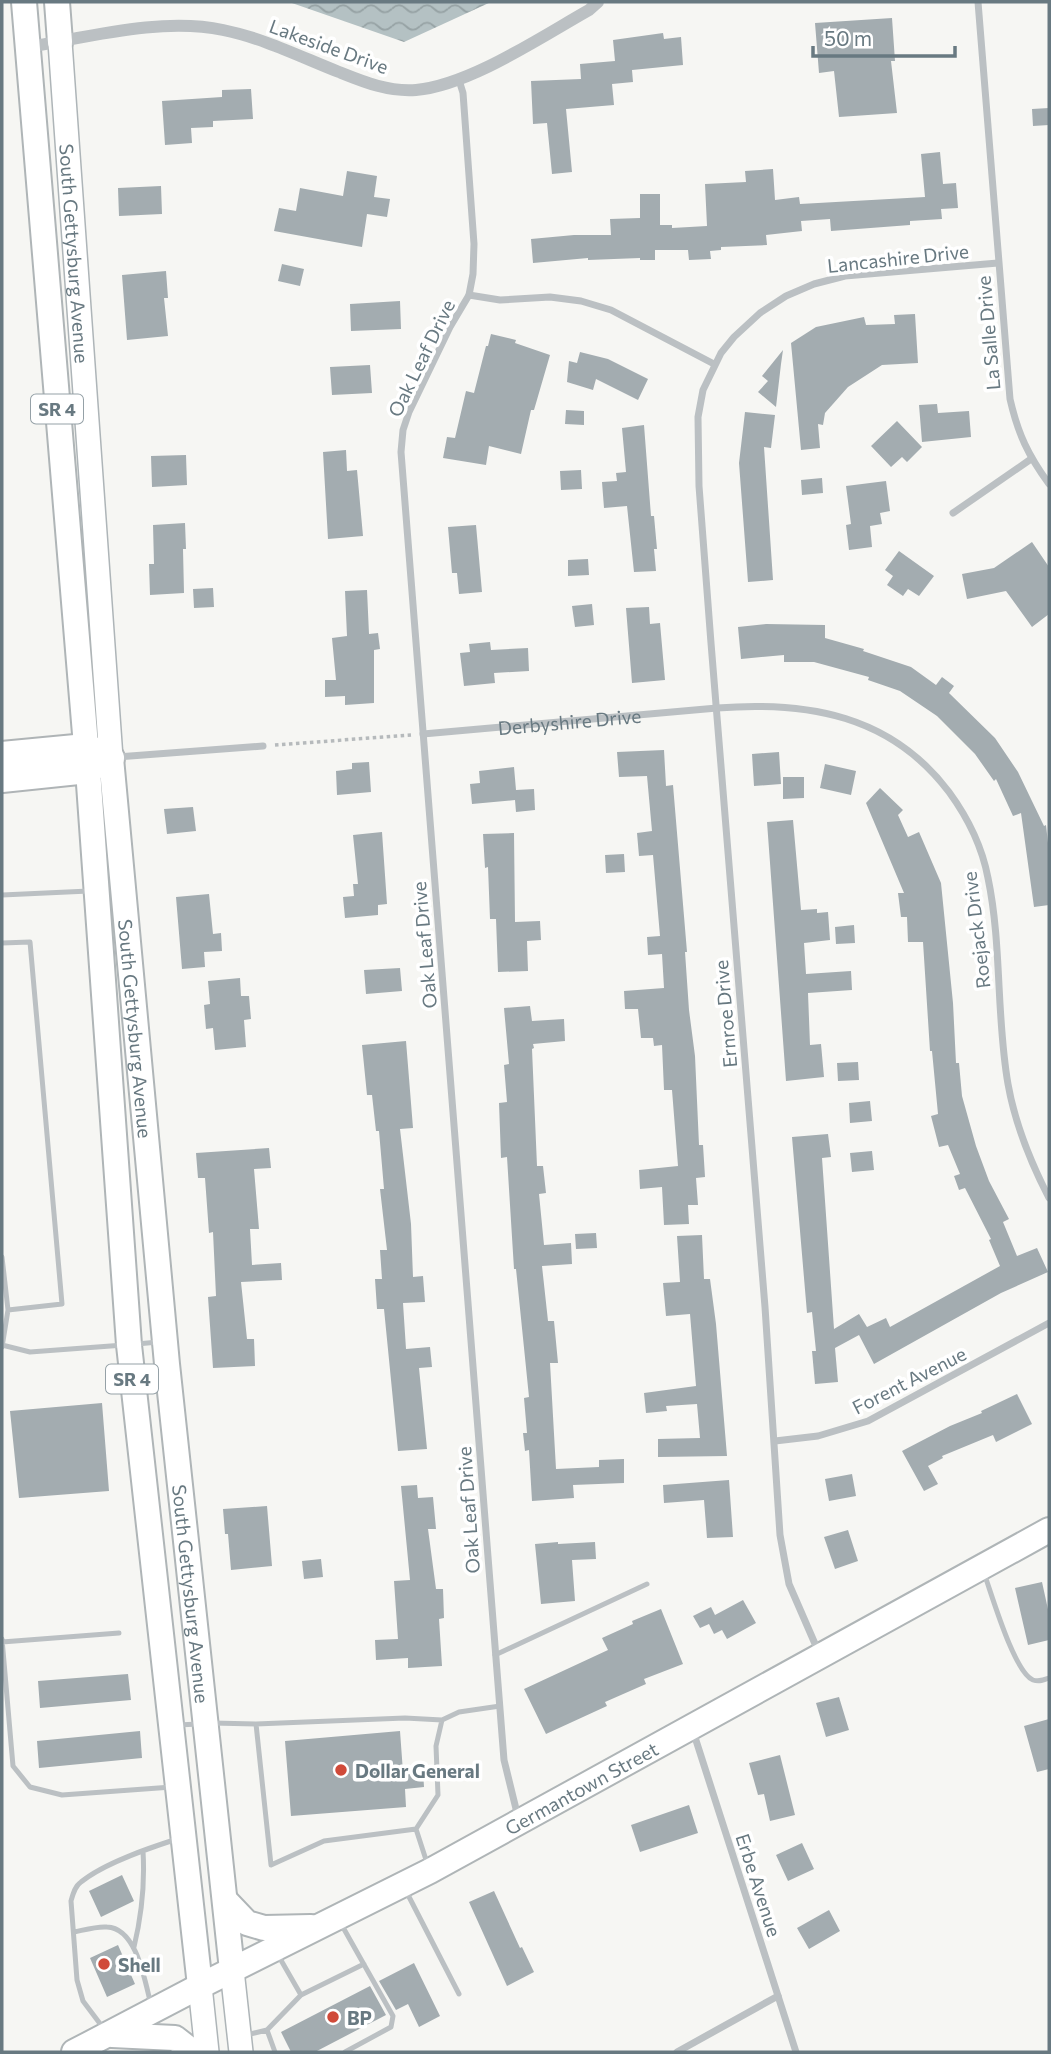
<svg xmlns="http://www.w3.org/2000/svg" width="1051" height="2054" viewBox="0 0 1051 2054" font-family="Commissioner,sans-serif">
<defs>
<pattern id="water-waves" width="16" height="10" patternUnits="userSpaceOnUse" patternTransform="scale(1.75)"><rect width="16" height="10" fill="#b4c1c3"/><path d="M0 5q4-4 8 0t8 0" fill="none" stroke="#96a2a4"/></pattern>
</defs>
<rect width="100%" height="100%" fill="#f6f6f3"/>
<!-- water -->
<path fill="url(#water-waves)" d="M289 2H491L404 42Z"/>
<!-- building -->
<path fill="#a3acb0" d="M892 18 895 61H891L897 113 839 117 834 71 819 73 815 23Z
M663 33 664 39 681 37 683 65 632 70 633 82 612 84 614 105 566 109 572 172 552 174 547 123 533 124 531 81 581 79 580 64 615 61 613 40Z
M251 89 253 119 213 121V127L191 128 192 143 165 145 162 101 222 97V90Z
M1049 108V125L1033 126 1032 109Z
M940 152 943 184 956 183 958 208 941 209 942 219 910 221V225L831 231 830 219 801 221 802 231 766 235 767 245 721 247V250L710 251 711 259 689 260 688 250H655V260H640V258L588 260V258L533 263 531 239 574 235H611L610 219 640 218V194H660V225H672V228L707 226 705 184 746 182 745 171 773 169 775 200 799 197 800 204 925 197 921 154Z
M347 171 377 176 374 197 390 199 387 217 367 214 362 247 274 231 279 208 296 211 300 188 343 196Z
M161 186 162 214 119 216 118 188Z
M282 264 304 269 300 286 278 281Z
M166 271 168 298H164L168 336 127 340 122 275Z
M400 301 401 329 351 331 350 304Z
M915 314 918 363 882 365 848 387 825 413 823 425 818 424 820 448 801 450 791 343 816 327 864 317 866 325 895 324 894 315Z
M491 334 516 340 515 343 550 355 534 410H531L521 454 489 446 486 465 443 458 447 437 455 438 466 391 474 393 486 346H488Z
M783 350 781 364 776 407 758 392 768 381 762 376Z
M580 352 608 359 648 379 638 400 596 379 593 390 567 382 569 361 577 363Z
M370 365 372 393 332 395 330 367Z
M937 404 938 413 969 411 971 437 922 442 919 405Z
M566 410 584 411V425L565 424Z
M745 412 775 415 771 448 764 447 773 580 748 582 739 463Z
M897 421 922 447 907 462 902 457 891 467 871 446Z
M644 425 651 516H654L657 549H654L656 571 634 572 627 506 604 508 602 482 617 481 616 473 626 472 622 428Z
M346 450 347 471 357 470 363 536 328 539 323 452Z
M186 455 187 485 152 487 151 456Z
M581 470 582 489 561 490 560 471Z
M822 478 823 493 802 495 801 480Z
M886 481 890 511 880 513 882 524 870 526 872 547 849 550 846 525 851 524 846 486Z
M185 523 186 549H183L184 593 150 595 149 564H154L153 525Z
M476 525 482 592 459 594 457 573H452L448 527Z
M1032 542 1049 567V614L1032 627 1006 591 967 599 962 574 994 568Z
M899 551 934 576 919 596 908 589 903 596 887 585 893 576 885 570Z
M588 559 589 575 568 576V560Z
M213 588 214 607 194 608 193 589Z
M367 590 369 634 378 633 380 649 374 650V703L345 705V696L325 697V680H336L332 638 347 636 345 591Z
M592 604 594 625 575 627 572 606Z
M649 607 650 624 660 623 665 680 632 683 626 608Z
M766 624 825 625V638L864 649 863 651 911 667 936 685 942 677 954 686 949 693 995 738 1018 772 1044 826 1046 825 1049 852V905L1034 907 1021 813 1013 816 996 779 994 781 975 754 937 716 900 691 868 680 869 677 814 662H784V655L741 659 738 627Z
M490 642 491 650 528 648 529 671 494 673 495 683 464 686 460 653 470 652 469 644Z
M664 750 666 786 673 785 687 952H685L689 1010 695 1056 699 1145H703L705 1177 696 1178 698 1205H688L689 1224 664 1225 662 1187 640 1189 639 1170 678 1166 672 1090H664L662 1045 654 1046 653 1038H641L638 1009H625L624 991 664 988 662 954 648 955 647 937 660 936 653 855 639 856 637 833 652 831 647 776 619 777 617 752Z
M779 752 781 784 754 786 752 754Z
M369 762 371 792 337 795 336 771 352 769V763Z
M825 764 856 771 851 795 820 788Z
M514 767 516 790 534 789 535 810 516 812 515 800 472 804 470 784 480 783 479 771Z
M783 777H804V798L783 799Z
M880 788 903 810 898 815 908 837 919 832 941 883 953 1003 956 1063H959L962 1096 976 1146 989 1181 1009 1219 1003 1222 1017 1256 1037 1248 1048 1272 1001 1293 874 1364 859 1335 835 1348 838 1382 815 1384 812 1351H816L812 1312 807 1313 792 1137 828 1134 831 1157 822 1158 834 1329 859 1314 867 1327 886 1318 890 1327 1000 1266 989 1240 991 1239 965 1188 959 1190 954 1176 960 1174 948 1145 939 1147 931 1116 938 1114 932 1051H930L923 942H908L907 917H901L898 893H904L866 803Z
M193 807 196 831 167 834 164 809Z
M793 820 801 910 817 909V913L828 912 830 940 804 943 806 974 851 971 852 990 808 993 810 1045 821 1044 824 1077 786 1081 767 822Z
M382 832 387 904 378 905V915L345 918 343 897 354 896 353 884H358L353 835Z
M514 833 515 922 540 921 541 940 527 941 528 971 498 972 496 919H490L488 867 485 868 483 834Z
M624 854 625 872 606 873 605 855Z
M209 894 213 934 221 933 222 951 204 952 205 967 182 969 176 897Z
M854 925 855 943 836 944 835 927Z
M400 968 402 991 366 994 364 970Z
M240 978 241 996H249L251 1019 244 1020 246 1047 215 1050 213 1028 206 1029 204 1005 210 1004 208 981Z
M530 1006 532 1021 564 1019 565 1041 533 1044 534 1048 532 1049 537 1166H543L546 1193 539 1194 544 1245 571 1243 572 1264 542 1266 548 1321H554L558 1363H550L556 1469 599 1467V1460L624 1459V1483L573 1485 574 1498 532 1501 529 1450 525 1451 523 1433H527L524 1398 529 1397 516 1269H514L507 1157 501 1158 499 1103 507 1102 504 1065 509 1064 504 1008Z
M406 1041 413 1128 400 1129 411 1224 413 1277 423 1276 425 1302 403 1303 406 1349 430 1347 432 1367 419 1368 427 1449 398 1451 384 1309H377L375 1279H382L380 1250H387L380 1189H384L379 1131H376L372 1095H367L362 1045Z
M858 1062 859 1080 838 1081 837 1063Z
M870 1101 872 1121 850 1123 849 1103Z
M269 1148 271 1168 254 1169 259 1229H250L252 1265 281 1263 282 1280 241 1282 247 1339H254L255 1366 213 1368 208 1297 216 1296 213 1232 209 1233 205 1178H198L196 1153Z
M872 1151 874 1170 852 1172 850 1153Z
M596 1233 597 1248 576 1249 575 1234Z
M702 1235 704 1279H710L716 1324 727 1456 658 1457V1439L700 1438 697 1404 666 1406 667 1411 646 1413 644 1393 696 1386 690 1314 666 1316 663 1283 680 1282 677 1236Z
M1017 1394 1032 1424 996 1442 993 1435 942 1456 943 1458 928 1466 938 1484 924 1491 902 1451 950 1426 982 1413 981 1411Z
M102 1403 109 1491 19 1498 10 1411Z
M852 1474 856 1496 829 1501 825 1479Z
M729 1480 733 1537 707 1538 704 1500 664 1503 663 1485Z
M417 1485 418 1498 433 1497 436 1529H428L436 1589H443L444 1618 439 1619 442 1666 408 1668V1658L376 1660 375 1640 398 1639 394 1581 410 1580 401 1486Z
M267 1506 272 1566 231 1570 228 1534H225L223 1509Z
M848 1530 858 1561 835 1569 824 1537Z
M558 1542V1544L595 1542 596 1559 572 1560 575 1601 541 1604 535 1544Z
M321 1559 323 1577 304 1579 302 1561Z
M1042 1582 1049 1614V1640L1028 1645 1015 1588Z
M743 1600 756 1623 727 1639 722 1630 714 1634 709 1624 700 1628 693 1616 711 1607 715 1615Z
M661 1609 683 1664 644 1679 646 1684 605 1702 607 1706 546 1734 524 1689 608 1650 602 1638 633 1624 632 1621Z
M128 1674 131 1700 40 1708 38 1681Z
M839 1697 849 1730 826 1737 816 1703Z
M1049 1719V1769L1037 1772 1024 1726Z
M140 1731 142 1758 39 1768 37 1741Z
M400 1731 403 1772 423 1770 424 1787 405 1789 406 1807 291 1816 285 1741Z
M780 1755 795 1815 770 1821 764 1794 758 1795 749 1763Z
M689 1805 698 1833 640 1852 631 1825Z
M802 1843 814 1869 788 1881 776 1855Z
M122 1875 134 1901 101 1917 89 1891Z
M494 1891 520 1948 522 1947 534 1972 507 1986 469 1902Z
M829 1910 840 1931 809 1949 797 1928Z
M118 1945 135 1984 107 1997 90 1958Z
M414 1963 440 2016 419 2027 408 2004 396 2010 379 1981Z
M370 1986 386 2015 315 2052H291L281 2032Z"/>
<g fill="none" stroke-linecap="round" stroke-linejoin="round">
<!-- secondary casing -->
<g stroke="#aeb5b8" stroke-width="26">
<g id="secondary">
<path id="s2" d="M60 42 111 758"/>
<path d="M232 1970 241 2052"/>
<path d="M200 1986 207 2052"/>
</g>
</g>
<!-- primary casing -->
<g stroke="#afb5b7" stroke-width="28">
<g id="primary">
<path d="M24 2 88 770 129 1345 200 1986"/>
<path d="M57 2 60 42"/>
<path id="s3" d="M95 767 111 758 167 1364 232 1970"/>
<path d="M225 1900 247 1923 264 1928 311 1927"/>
<path d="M112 2035 175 2038 193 2052"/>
<path id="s4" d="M74 2052 200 1986 430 1871 1049 1530"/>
</g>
</g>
<!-- trunk casing -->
<g stroke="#afb4b6" stroke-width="30">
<path id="trunk" d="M2 755 86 747 111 758
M2 779 88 770"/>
</g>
<!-- path -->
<path stroke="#b6babc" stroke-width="3.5" stroke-dasharray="3.5 3.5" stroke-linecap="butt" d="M275 745 411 735"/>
<!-- service -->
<path stroke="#bbc0c3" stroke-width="5" d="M2 895 89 891
M2 943 30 942 62 1304 8 1310
M2 1257 8 1310 2 1347
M137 1344 158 1342
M2 1345 30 1352 124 1345
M984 1573C992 1595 1014 1672 1033 1680 1039 1682 1044 1680 1049 1678
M2 1639 13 1766 30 1787 62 1795 172 1787
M2 1642 119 1633
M495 1655 647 1584
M212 1723 256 1724 405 1718 442 1720 459 1712 500 1706
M256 1724 271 1865 324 1841 416 1829 438 1795 436 1746 442 1720
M177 1725 199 1724
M416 1829 428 1866
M406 1891 459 1994
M340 1922 393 2016 391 2027 345 2052
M74 1932C84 1930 97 1926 107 1927 137 1928 145 1982 151 2005
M134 1947C142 1914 145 1884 143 1851
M278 1955 301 1995 364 1964
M104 2029 83 2001 77 1980 71 1901C73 1894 75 1886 81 1882 104 1863 149 1848 177 1839
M267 2030 275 2052
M246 2035 267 2030 301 1995"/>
<!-- minor -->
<g stroke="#bbc0c3" stroke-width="7">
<path d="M978 2 1010 399C1018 434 1028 455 1049 484"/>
<path d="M459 80 463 93 474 244 473 274 469 295 450 327 409 412 403 430 401 452 504 1760 518 1817"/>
<path d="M469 295 500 300 550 297 581 301 611 310 714 364"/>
<path d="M953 513 1031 459"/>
<path id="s1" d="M423 734 717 708C808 701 891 715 949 792 968 818 982 846 988 878 1002 945 996 1016 1008 1084 1015 1124 1030 1161 1049 1198"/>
<path d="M117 757 263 746"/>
<path d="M775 1441 818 1436 868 1421 1049 1323"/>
<path d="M819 1653 789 1584 780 1535 765 1307 711 643 699 486 698 417 703 390 721 353 734 337 760 313 786 296 814 284 845 276 998 263"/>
<path d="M693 1731 796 2052"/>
<path d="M677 2052 778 1996"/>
</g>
<!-- tertiary -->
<path stroke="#bbc0c3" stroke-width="12" d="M28 47C89 37 162 17 223 30 263 38 301 57 339 72 364 82 388 92 416 90 470 85 541 37 589 10L598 2"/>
<!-- secondary -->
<use href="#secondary" stroke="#fff" stroke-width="23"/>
<!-- primary -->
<use href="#primary" stroke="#fff" stroke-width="24"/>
<!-- trunk -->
<use href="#trunk" stroke="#fff" stroke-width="26"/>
</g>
<!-- markers -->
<g fill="#d04a39" stroke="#fff" stroke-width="2.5">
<circle cx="341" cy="1770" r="7"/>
<circle cx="104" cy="1964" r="7"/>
<circle cx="333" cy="2017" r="7"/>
</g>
<g text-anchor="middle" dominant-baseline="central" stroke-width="7" stroke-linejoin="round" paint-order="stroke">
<!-- shield labels -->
<g fill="#fff" stroke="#95a1a7" stroke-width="2">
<rect x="31" y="394.5" width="52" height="29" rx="5"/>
<rect x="106" y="1364.5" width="52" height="29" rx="5"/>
</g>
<g font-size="18" font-weight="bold" fill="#687981">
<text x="57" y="409">SR 4</text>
<text x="132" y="1379">SR 4</text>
</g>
<!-- street labels -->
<g font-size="19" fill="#687981" stroke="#fff">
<text transform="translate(329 46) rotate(20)">Lakeside Drive</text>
<text stroke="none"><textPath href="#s2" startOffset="212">South Gettysburg Avenue</textPath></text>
<text transform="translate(898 258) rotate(-6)">Lancashire Drive</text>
<text transform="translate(988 333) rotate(-95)">La Salle Drive</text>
<text transform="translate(421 358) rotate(-64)">Oak Leaf Drive</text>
<text stroke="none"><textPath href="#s1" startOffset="147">Derbyshire Drive</textPath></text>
<text transform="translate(976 930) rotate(-97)">Roejack Drive</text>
<text transform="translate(424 945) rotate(-95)">Oak Leaf Drive</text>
<text transform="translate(725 1014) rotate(-95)">Ernroe Drive</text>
<text stroke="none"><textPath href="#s3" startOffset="290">South Gettysburg Avenue</textPath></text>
<text transform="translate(909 1380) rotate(-27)">Forent Avenue</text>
<text transform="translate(468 1510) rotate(-94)">Oak Leaf Drive</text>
<text stroke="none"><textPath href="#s3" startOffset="858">South Gettysburg Avenue</textPath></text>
<text stroke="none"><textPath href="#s4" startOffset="572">Germantown Street</textPath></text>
<text transform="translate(759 1885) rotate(72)">Erbe Avenue</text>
</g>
<!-- poi labels -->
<g font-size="19" font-weight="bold" fill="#687981" stroke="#fff" text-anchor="start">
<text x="355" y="1770">Dollar General</text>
<text x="118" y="1964">Shell</text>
<text x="347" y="2017">BP</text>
</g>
</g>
<!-- border -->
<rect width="1051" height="2054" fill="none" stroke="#687981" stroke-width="7"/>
<!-- scale -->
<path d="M813 46v10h142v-10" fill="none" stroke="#687981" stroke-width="3.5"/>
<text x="824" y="46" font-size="21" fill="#687981" stroke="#ffffff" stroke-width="5" paint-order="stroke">50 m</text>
</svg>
